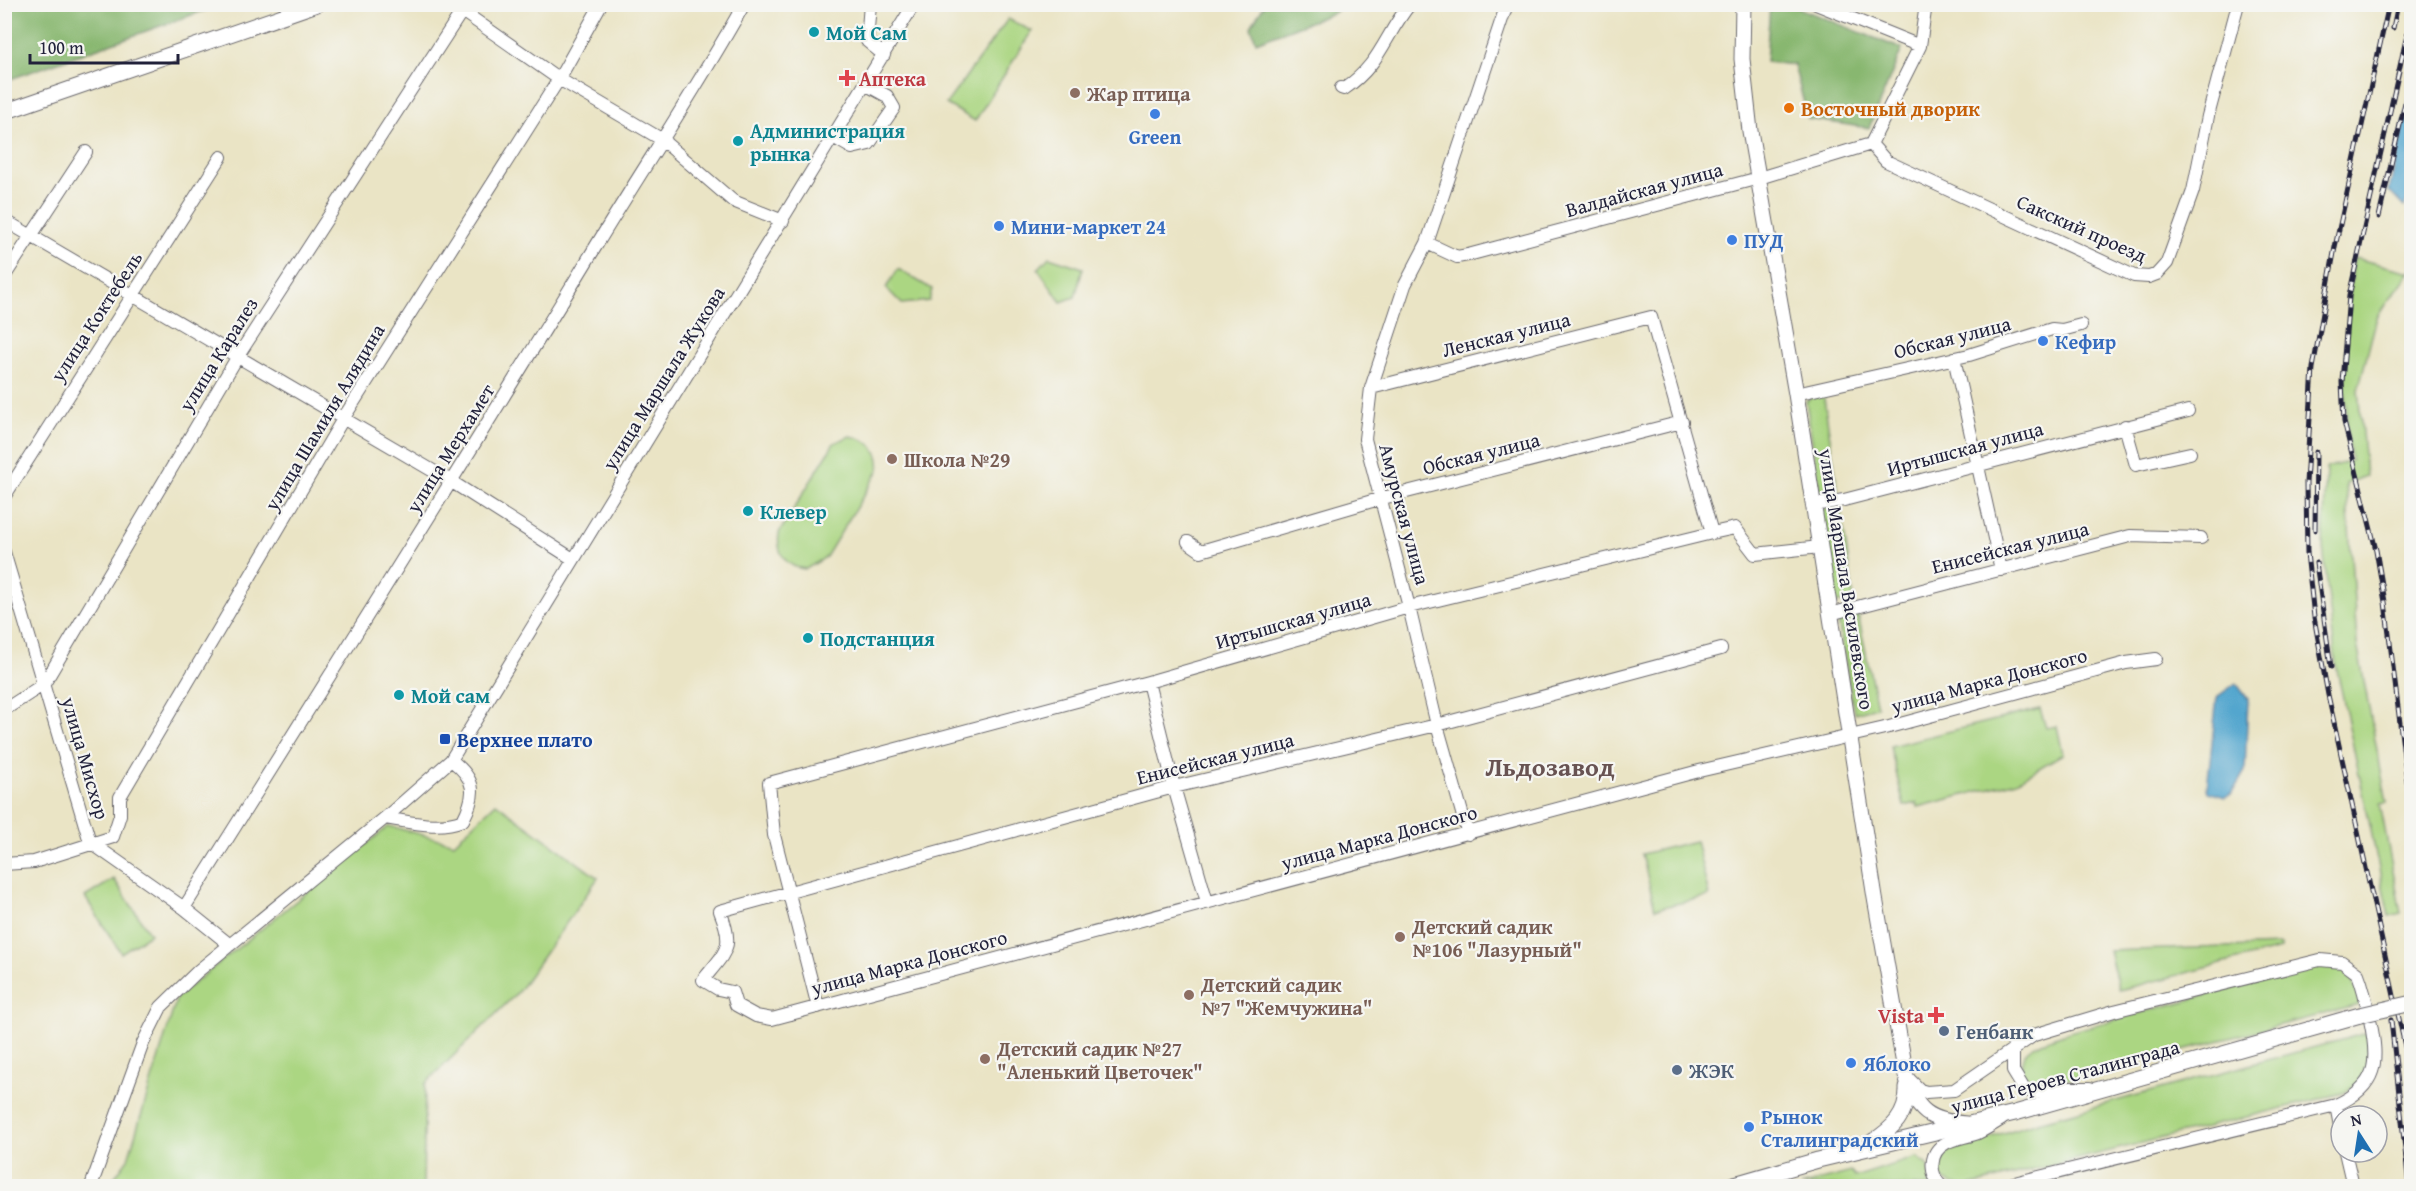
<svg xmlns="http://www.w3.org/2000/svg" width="2416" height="1191" viewBox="0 0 2416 1191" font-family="'Gentium Book Plus',serif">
<rect width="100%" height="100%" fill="#f6f6f2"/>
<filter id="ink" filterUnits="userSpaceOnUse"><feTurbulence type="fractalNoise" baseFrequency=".0167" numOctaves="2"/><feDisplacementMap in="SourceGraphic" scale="12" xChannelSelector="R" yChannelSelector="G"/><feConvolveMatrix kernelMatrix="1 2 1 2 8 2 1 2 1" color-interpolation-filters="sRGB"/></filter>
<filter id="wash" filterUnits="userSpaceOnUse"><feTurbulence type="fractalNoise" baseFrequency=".008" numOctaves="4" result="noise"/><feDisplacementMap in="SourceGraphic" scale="24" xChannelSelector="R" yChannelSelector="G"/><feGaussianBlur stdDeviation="1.35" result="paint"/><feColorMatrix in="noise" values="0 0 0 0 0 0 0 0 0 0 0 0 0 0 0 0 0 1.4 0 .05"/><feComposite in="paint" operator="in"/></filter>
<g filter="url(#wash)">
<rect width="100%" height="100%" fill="#eae4c5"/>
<!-- green -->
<path fill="#abd682" stroke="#667c5e" stroke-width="1.5" d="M1008 19 1032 31 975 121 946 104Z
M1049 257 1083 268 1075 297 1061 302 1038 269Z
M2354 258 2410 272 2377 317 2358 390 2366 476 2346 484 2357 644 2387 803 2380 804 2401 913 2389 916 2336 665 2323 547 2326 468 2351 461C2341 393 2346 326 2354 258Z
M898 269 932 289 929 301 902 304 886 288Z
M1823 392 1838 491 1820 494 1806 401Z
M850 436C869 439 882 451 879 470L826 557 806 569C786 568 776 553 779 533L834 443Z
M1840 505 1854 600 1834 604 1821 510Z
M1858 614 1877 707 1854 713 1838 619Z
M2040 709 2046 728 2057 726 2063 754 2017 781 1918 807 1917 803 1904 806 1890 746Z
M496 803 598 878 518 992 425 1084 423 1186H108L128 1159 177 997 389 826 454 843Z
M1696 841 1709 896 1655 909 1642 854Z
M114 879 150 934 121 953 85 897Z
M2281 945V949L2119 990 2109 951Z
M2325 964C2352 972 2354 978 2359 1005L2045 1085C2038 1085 2033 1086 2027 1081 2019 1073 2020 1056 2029 1049 2049 1035 2100 1024 2125 1017 2192 999 2258 981 2325 964Z
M2367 1033C2370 1058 2369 1081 2343 1093L1969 1186C1942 1187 1925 1170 1951 1150L2038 1122Z
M1917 1157 1928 1165 1930 1186H1800L1851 1172 1855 1177Z"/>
<!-- forest -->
<path fill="#88b770" stroke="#556c56" stroke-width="1.5" d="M5 4H220V5L5 81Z
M1264 5V4L1339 5 1336 12 1256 42 1251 27Z
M1770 5H1791L1902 49 1869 128 1808 119 1794 65 1766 62Z"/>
<!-- water -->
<path fill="#52a6ce" stroke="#3a6484" stroke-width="1.5" d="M2411 92V194L2404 207 2389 191Z
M2236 683 2248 699 2245 771 2231 795 2225 797 2208 792 2207 788 2217 697Z"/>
</g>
<g filter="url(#ink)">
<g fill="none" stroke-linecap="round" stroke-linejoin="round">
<!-- minor casing -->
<g stroke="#68666b" stroke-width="14">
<path id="minor" d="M870 4 867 41 884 55
M1816 4 1920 46
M1341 88 1344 89C1381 64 1384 36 1410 4
M833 137 852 148 869 144 894 108 887 96 865 84
M1871 144 1886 161 2134 276 2149 277 2157 274 2167 263 2193 191 2208 116 2238 4
M1871 144 1920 46 1926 4
M4 220 452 482 573 559
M1427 243 1457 257 1468 255 1759 178 1871 144
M4 277 86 152
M1954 358 2001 570
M1371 388 1651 317 1712 533
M1796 394 1969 355 2052 329 2062 330 2081 325
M2125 426 2136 465 2190 453
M4 497 221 157
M1814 505 1844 500 2188 411
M1188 542 1201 551 1379 499 1682 422
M4 552 90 842 184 908 230 945
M1830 614 2130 536 2201 538
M1721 649 1437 725 1174 787 720 911C735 948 726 951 703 980L718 989 732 992 736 1005 756 1016 772 1019 1699 771 1889 727 2126 663 2156 659
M1148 682 1174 787 1207 902
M4 710 44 684 238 356 462 11 559 79 661 139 733 201 783 221
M385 818C412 822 437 830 463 820 477 793 476 779 451 760
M1468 834 1437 725 1409 607 1365 439 1371 388 1405 285 1427 243 1507 4
M4 864 34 862 113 837 120 815V797L343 419 559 79 601 4
M184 908C322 688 461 468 596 246 645 165 698 87 744 4
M818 1007 774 835 769 783 1148 682 1409 607 1712 533 1735 528 1755 554 1820 547
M2013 1048V1071L2024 1089 2036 1093 2064 1088H2090
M1907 1077 1920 1090 1926 1092 1954 1090 2034 1035 2114 1011 2320 960 2342 962 2358 974C2364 989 2367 1004 2370 1020 2379 1062 2378 1086 2336 1105L2002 1186
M2336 1105 2341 1132
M2345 1152 2353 1186
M91 1186 143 1043 161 1007 198 971 385 818 451 760 914 4
M1941 1186C1929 1173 1929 1152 1946 1143 1955 1138 1968 1137 1978 1133 1986 1129 1994 1124 2002 1119"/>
</g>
<!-- major casing -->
<g stroke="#68666b" stroke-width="17">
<path id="major" d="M1743 4 1742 59 1750 131 1796 394 1875 898 1906 1076C1915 1112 1931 1121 1966 1124
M4 112 317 4
M1872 1142C1892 1129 1908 1115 1907 1088
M1728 1186 1818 1160 2015 1113 2360 1015"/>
</g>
<!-- minor -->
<use href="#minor" stroke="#fff" stroke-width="12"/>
<!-- major -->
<use href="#major" stroke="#fff" stroke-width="15"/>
<!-- rail casing -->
<g stroke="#22223b" stroke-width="5">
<path id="rail" d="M2389 4 2335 247 2313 368 2306 483 2307 553 2314 617 2328 695 2412 1078
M2393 28 2398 4
M2379 217 2412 72
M2315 530 2316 452
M2316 563 2331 667
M2408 788 2385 602 2376 550 2344 422 2342 382 2349 296 2412 12
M2391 1020 2409 1186"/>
</g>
<!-- rail -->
<use href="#rail" stroke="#f6f6f2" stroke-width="3" stroke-dasharray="9" stroke-linecap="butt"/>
<!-- major-bridge casing -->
<g stroke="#68666b" stroke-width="17" stroke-linecap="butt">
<path id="major-bridge" d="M2360 1015 2412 1003"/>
</g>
<!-- major-bridge -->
<use href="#major-bridge" stroke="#fff" stroke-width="15"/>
</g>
</g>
<!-- markers -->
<g fill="#0f9aa8" stroke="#f6f6f2" stroke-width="2">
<circle cx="814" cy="32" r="6"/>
<circle cx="738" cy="141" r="6"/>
<circle cx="748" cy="511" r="6"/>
<circle cx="808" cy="638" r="6"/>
<circle cx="399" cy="695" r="6"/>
</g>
<g fill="#e0444e" stroke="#f6f6f2" stroke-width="2">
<path d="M844 69h6v6h6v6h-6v6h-6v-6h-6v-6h6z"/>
<path d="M1933 1006h6v6h6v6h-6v6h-6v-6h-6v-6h6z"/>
</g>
<g fill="#8d6e63" stroke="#f6f6f2" stroke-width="2">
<circle cx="1075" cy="93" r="6"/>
<circle cx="892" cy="459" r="6"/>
<circle cx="1400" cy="937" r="6"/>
<circle cx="1189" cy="995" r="6"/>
<circle cx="985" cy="1059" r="6"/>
</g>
<circle fill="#e8710a" stroke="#f6f6f2" stroke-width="2" cx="1789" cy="108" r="6"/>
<g fill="#3f7fe0" stroke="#f6f6f2" stroke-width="2">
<circle cx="1155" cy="114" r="6"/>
<circle cx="999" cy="226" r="6"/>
<circle cx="1732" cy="240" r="6"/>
<circle cx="2043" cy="341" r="6"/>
<circle cx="1851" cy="1063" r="6"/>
<circle cx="1749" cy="1127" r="6"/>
</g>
<rect fill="#1a4fb4" stroke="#f6f6f2" stroke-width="2" x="439" y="733" width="12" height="12" rx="3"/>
<g fill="#5c6f8a" stroke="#f6f6f2" stroke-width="2">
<circle cx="1944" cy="1031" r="6"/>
<circle cx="1677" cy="1070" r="6"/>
</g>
<g text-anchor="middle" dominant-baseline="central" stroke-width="4.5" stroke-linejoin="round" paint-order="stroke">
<!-- culture labels -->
<g font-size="20" font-weight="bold" fill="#0d838f" stroke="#f6f6f2" text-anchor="start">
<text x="826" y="32">Мой Сам</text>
<text x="750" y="130">Администрация<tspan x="750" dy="23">рынка</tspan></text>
<text x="760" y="511">Клевер</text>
<text x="820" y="638">Подстанция</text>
<text x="411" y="695">Мой сам</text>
</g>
<!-- health labels -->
<g font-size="20" font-weight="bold" fill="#be3a42" stroke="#f6f6f2" text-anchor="start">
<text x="859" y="78">Аптека</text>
<text x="1924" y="1015" text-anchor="end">Vista</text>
</g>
<!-- education labels -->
<g font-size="20" font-weight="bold" fill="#785e54" stroke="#f6f6f2" text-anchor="start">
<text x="1087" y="93">Жар птица</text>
<text x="904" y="459">Школа №29</text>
<text x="1412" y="926">Детский садик<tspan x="1412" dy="23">№106 "Лазурный"</tspan></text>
<text x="1201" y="984">Детский садик<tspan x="1201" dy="23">№7 "Жемчужина"</tspan></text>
<text x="997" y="1048">Детский садик №27<tspan x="997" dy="23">"Аленький Цветочек"</tspan></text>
</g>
<!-- food labels -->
<g font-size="20" font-weight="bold" fill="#c56008" stroke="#f6f6f2" text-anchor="start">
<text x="1801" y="108">Восточный дворик</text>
</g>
<!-- shop labels -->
<g font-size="20" font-weight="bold" fill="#366cbe" stroke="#f6f6f2" text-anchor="start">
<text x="1155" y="136" text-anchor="middle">Green</text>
<text x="1011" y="226">Мини-маркет 24</text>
<text x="1744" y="240">ПУД</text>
<text x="2055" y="341">Кефир</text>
<text x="1863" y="1063">Яблоко</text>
<text x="1761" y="1116">Рынок<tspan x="1761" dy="23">Сталинградский</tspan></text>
</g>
<!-- street labels -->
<g font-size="20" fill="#22223b" stroke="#f6f6f2">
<text transform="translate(1644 189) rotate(-15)">Валдайская улица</text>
<text transform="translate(2082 228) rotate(24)">Сакский проезд</text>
<text transform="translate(96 316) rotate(-57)">улица Коктебель</text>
<text transform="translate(1506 334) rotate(-14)">Ленская улица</text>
<text transform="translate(1952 337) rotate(-14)">Обская улица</text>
<text transform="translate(218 354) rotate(-58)">улица Каралез</text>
<text transform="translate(663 378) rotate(-58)">улица Маршала Жукова</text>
<text transform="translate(324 417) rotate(-59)">улица Шамиля Алядина</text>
<text transform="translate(450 448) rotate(-58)">улица Мерхамет</text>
<text transform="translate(1965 448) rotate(-15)">Иртышская улица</text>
<text transform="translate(1481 453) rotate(-14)">Обская улица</text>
<text transform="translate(1405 514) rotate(75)">Амурская улица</text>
<text transform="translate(2010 547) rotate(-14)">Енисейская улица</text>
<text transform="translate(1847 579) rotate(81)">улица Маршала Василевского</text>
<text transform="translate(1293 620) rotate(-16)">Иртышская улица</text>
<text transform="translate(1989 680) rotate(-15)">улица Марка Донского</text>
<text transform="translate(86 758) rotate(74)">улица Мисхор</text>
<text transform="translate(1215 758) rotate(-14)">Енисейская улица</text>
<text transform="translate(1379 837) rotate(-15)">улица Марка Донского</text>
<text transform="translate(909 962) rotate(-15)">улица Марка Донского</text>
<text transform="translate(2065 1076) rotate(-15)">улица Героев Сталинграда</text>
</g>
<!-- transit labels -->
<g font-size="20" font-weight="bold" fill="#164399" stroke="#f6f6f2" text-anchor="start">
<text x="457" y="739">Верхнее плато</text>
</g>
<!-- service labels -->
<g font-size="20" font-weight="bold" fill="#4e5e75" stroke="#f6f6f2" text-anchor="start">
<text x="1956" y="1031">Генбанк</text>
<text x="1689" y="1070">ЖЭК</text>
</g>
<!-- district labels -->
<g font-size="26" font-weight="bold" fill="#685352" stroke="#f6f6f2">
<text x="1550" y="766">Льдозавод</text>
</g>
</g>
<!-- margin -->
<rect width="2416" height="1191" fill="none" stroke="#f6f6f2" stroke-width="24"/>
<!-- north arrow -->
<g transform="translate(2359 1134) rotate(348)"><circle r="28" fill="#f6f6f2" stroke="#a1a1a9" stroke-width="1.5"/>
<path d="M0-4.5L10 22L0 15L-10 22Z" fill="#1f6fb2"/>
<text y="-9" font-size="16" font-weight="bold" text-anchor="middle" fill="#22223b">N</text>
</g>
<!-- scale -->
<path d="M30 54v9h148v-9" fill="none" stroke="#22223b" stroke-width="3"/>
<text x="39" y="54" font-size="18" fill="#22223b" stroke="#f6f6f2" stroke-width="4.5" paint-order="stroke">100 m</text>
</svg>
